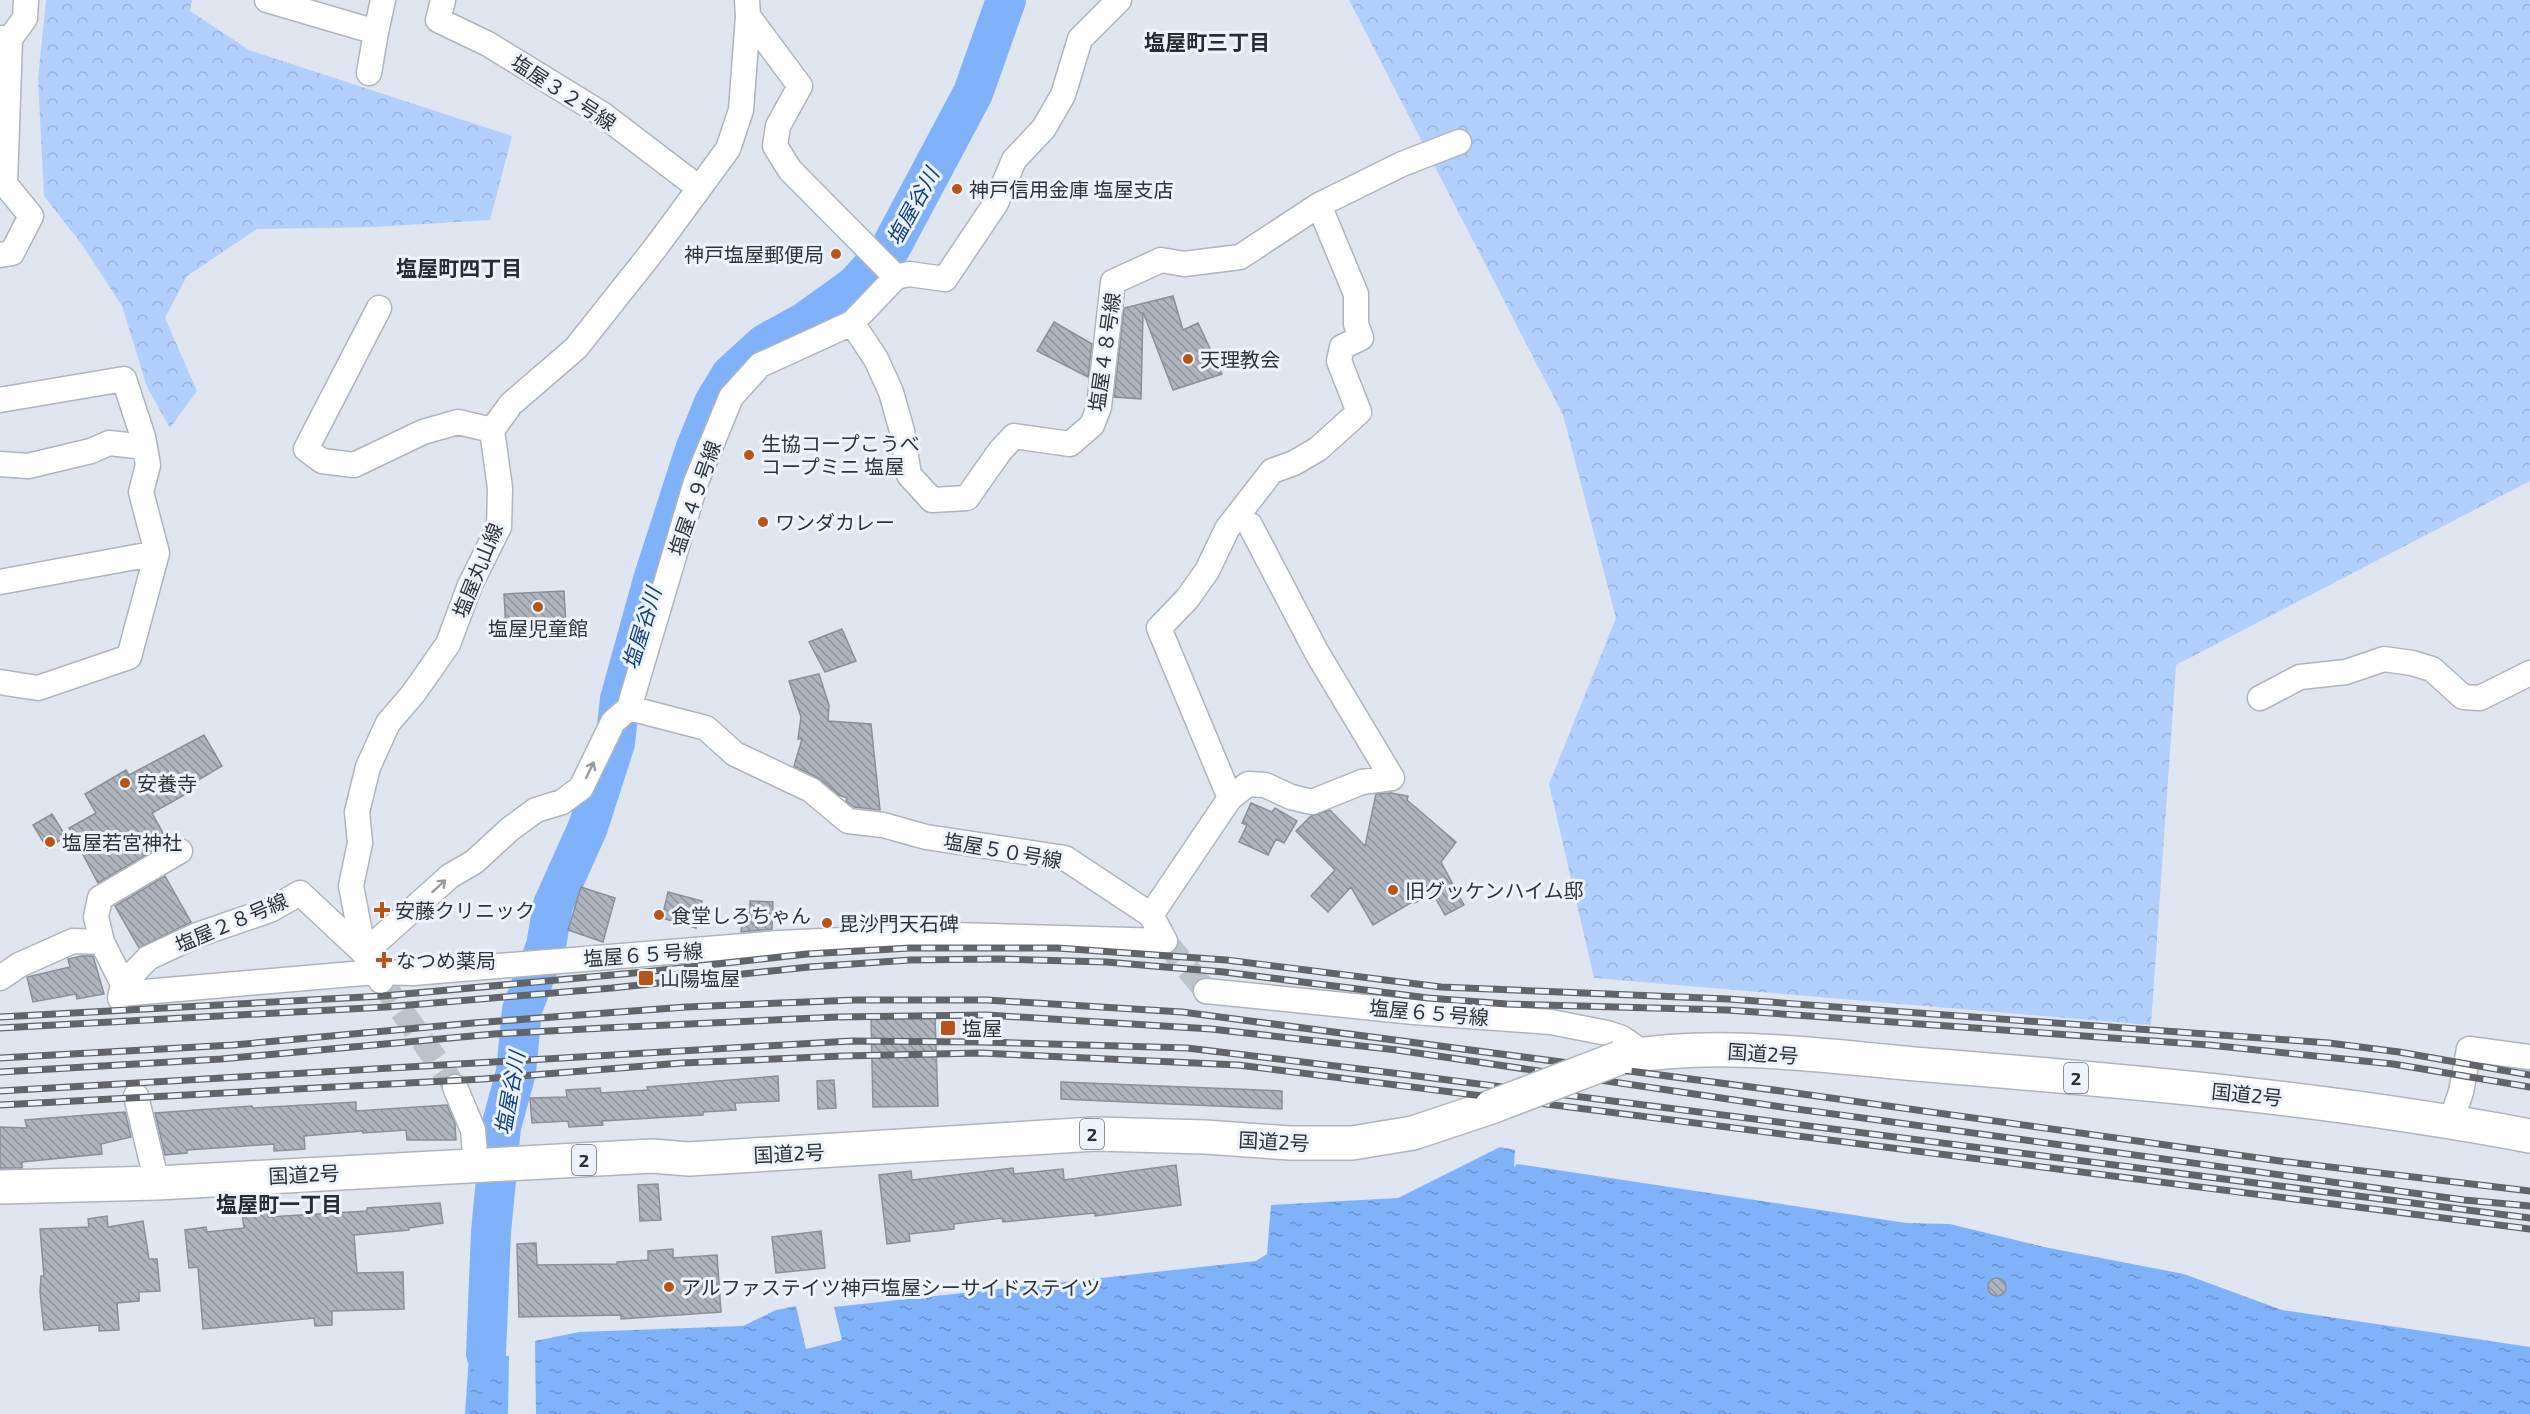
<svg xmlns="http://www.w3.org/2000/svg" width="2530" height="1414" viewBox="0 0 2530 1414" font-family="'Exo 2','Noto Sans JP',sans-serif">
<defs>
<pattern id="forest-crowns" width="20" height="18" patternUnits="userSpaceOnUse" patternTransform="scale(1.5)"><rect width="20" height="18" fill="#b1d0fd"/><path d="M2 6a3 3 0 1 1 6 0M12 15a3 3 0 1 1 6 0" fill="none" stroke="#99b3d9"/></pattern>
<pattern id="water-ripples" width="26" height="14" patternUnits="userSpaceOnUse" patternTransform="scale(1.5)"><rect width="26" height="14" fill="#80b2fc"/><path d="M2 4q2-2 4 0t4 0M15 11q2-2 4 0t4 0" fill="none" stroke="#6991cd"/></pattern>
<pattern id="building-back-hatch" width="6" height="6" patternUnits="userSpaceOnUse" patternTransform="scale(1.5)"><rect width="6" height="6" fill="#afb5be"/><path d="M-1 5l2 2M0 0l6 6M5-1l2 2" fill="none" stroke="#8f949b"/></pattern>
</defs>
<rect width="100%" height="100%" fill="#e0e6f0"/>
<!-- forest -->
<path fill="url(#forest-crowns)" d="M46 0H192L190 11 249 50 512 136 490 220 374 227 257 229 187 276 165 318 197 391 170 428 147 387 122 306 83 246 44 196 38 79Z
M1349 0H2530V481L2176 665 2151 1025 1594 978 1549 784 1616 618 1563 415Z"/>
<!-- water -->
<path fill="url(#water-ripples)" d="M1500 1147 1515 1150 1514 1167 1517 1164 1531 1166 1906 1223 1950 1224 2044 1247 2184 1274 2282 1310 2530 1347V1414H536L535 1341 579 1332 743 1326 776 1310 796 1306 806 1349 842 1340 834 1307 1256 1261 1267 1254 1271 1205 1398 1198Z
M486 1354 509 1356 508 1414H465L469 1355Z"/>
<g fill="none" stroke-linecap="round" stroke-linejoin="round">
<!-- river -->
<path stroke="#80b2fc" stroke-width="40" d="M486 1354 491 1232 501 1127 516 1072 522 1010 546 946 553 905 588 827 615 743 620 699 653 580 695 450 714 403 731 375 765 344 805 322 855 286 891 247 973 93 1006 0"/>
</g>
<!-- building -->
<path fill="url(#building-back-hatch)" stroke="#8a8f98" stroke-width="1.5" d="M1173 296 1183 330 1198 323 1222 374 1173 390 1143 312 1141 399 1114 397 1124 308Z
M1054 322 1092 344 1088 377 1037 351Z
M564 591 566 628 506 631 504 594Z
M842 629 856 661 825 672 809 642Z
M819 674 829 705 828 721 871 724 880 810 854 807 846 801 847 798 839 795 820 779 794 766 802 739H798L801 717 789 681Z
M204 735 222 766 190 785 193 790 152 813 168 842 98 883 69 828 96 813 85 794 126 770 129 775Z
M1391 793 1408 796 1407 800 1456 842 1441 862 1464 905 1445 915 1432 892 1415 903 1414 901 1373 925 1351 887 1328 912 1311 896 1335 870 1296 831 1311 816 1330 810 1365 846 1376 794Z
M1251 803 1272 812 1275 808 1297 821 1284 843 1276 839 1268 855 1239 842 1247 825 1242 823Z
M52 814 66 837 47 848 33 825Z
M165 876 191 922 139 948 115 906Z
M581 887 615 898 603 942 568 930Z
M668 892 702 901 696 928 662 918Z
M750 901 773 902 772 929 741 932 743 914 750 913Z
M82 956H93L104 994 77 999 76 994 33 1002 27 977 70 967 68 959Z
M935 1017 938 1106 873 1107 871 1018Z
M778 1076 779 1101 735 1103 736 1110 703 1112V1115L602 1121 603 1125 569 1127 568 1121 532 1123 530 1098 567 1097 566 1090 600 1088 601 1093 648 1090 647 1087Z
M834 1080 836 1108 818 1109 817 1081Z
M1061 1082 1282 1091V1109L1061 1099Z
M356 1102V1111L447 1105 455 1124 456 1140H407L406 1130 363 1133V1131L304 1136 305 1149 274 1151V1144L187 1150V1153L165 1155 155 1113 252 1106 253 1108Z
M125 1112 131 1137 101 1144 102 1154 22 1162V1168H0V1127L27 1128 25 1120Z
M1176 1165 1181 1205 1095 1216V1213L1003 1222 1002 1218 954 1224V1229L909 1234 910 1241 887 1244 879 1175 911 1171 912 1180 1013 1168 1014 1174 1063 1169 1064 1180Z
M658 1184 661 1220 640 1221 638 1185Z
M440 1203 443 1223 409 1228V1230L354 1235 357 1273 403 1272 404 1309 332 1311V1325L315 1326 314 1318 203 1329 198 1267 189 1268 185 1230 206 1227 207 1232 244 1228 242 1214 267 1210 268 1217 367 1211V1208Z
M107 1216 108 1227 143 1221 149 1259H157L160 1291 139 1292V1301L117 1303 119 1330 99 1331V1325L44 1330 40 1292 41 1276H44L40 1229 89 1227 88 1219Z
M821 1231 825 1268 776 1273 772 1237Z
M536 1243 537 1265 617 1264V1262L648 1260V1251L673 1249V1258L717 1255 721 1312 621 1319V1315L519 1317 517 1244Z
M1988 1287a9 9 0 1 1 18 0a9 9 0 1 1-18 0Z"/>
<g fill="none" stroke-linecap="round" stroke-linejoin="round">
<!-- street-tunnel -->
<path stroke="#bdc2cb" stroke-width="24" stroke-dasharray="24 12" stroke-linecap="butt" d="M1165 941 1206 991
M381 981 455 1087"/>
<!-- street casing -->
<g stroke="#aeb4bd" stroke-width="27">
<path id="street" d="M267 0 376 32 383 0
M443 0 438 20 488 44 602 114 699 188
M748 16 800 86 778 126 775 146 790 170 896 277
M0 38 10 39 6 155 0 156
M10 39 25 18 26 0
M369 73 376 32
M0 255 12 253 31 216 5 184 6 155
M379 308 306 449 322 461 354 465 423 432 458 422 492 430
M852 323 876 359 891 392 902 431 909 475 932 500 967 498 1000 451 1014 436 1070 444 1092 425 1099 407 1113 282 1161 260 1184 264 1240 257 1319 205 1402 164 1459 142
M0 400 124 379 143 437 148 465 141 492 157 553 129 657 38 688 0 682
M0 464 28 466 91 451 109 443 145 447
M0 582 157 553
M2260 698 2300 677 2346 672 2384 659 2412 663 2432 669 2463 697 2480 698 2530 673
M629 708 696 482 731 397 760 365 852 323 896 277 909 274 945 279 996 203 1014 160 1044 128 1063 95 1080 39 1119 0
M1230 798 1159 628 1187 599 1207 571 1227 529 1272 471 1294 463 1318 449 1359 412 1339 361 1342 347 1361 338 1356 324V294L1319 205
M1151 915 1230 798 1248 784 1265 785 1291 797 1312 802 1362 782 1392 778 1317 653 1250 525
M0 978 19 965 73 941 102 942
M381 981 364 953 351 886 360 843 357 812 368 767 388 723 413 694 448 644 470 585 499 527 500 488 492 430 511 404 576 348 656 247 728 149 741 110 748 16 747 0
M123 984 148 958 197 935 270 910 300 893 364 953 450 876 474 862 510 829 536 810 562 802 581 788 613 722 629 708
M1206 991 1414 1012 1551 1022 1607 1033 1622 1038 1645 1054
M121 994 375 972 413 973 779 943 954 935 1165 941 1151 915 1065 858 926 837 883 825 848 821 811 790 735 754 706 728 629 708
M120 998 123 984 102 942 96 917 100 898 180 851
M455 1087 473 1130 476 1166
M136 1096 157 1183
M2451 1121 2461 1092 2469 1049 2530 1057"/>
</g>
<!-- highway casing -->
<g stroke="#aeb4bd" stroke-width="36">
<path id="highway" d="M1619 1058C1725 1039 1834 1058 1940 1066 2138 1082 2334 1099 2530 1136
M0 1187 157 1183 652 1156 689 1159 1095 1134 1205 1137 1290 1143H1352L1413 1133 1491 1107"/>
</g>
<!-- street -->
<use href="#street" stroke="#fff" stroke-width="24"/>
<!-- highway -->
<use href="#highway" stroke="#fff" stroke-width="33"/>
<!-- rail casing -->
<g stroke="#61656a" stroke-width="7">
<path id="rail" d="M0 1017 383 996 645 972 807 954 910 948H1057L1226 960 1441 987 1728 999 2329 1043 2399 1052 2530 1075
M0 1028 386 1007 612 988 809 967 910 960 1000 959 1106 962 1224 972 1428 998 1507 1004 1727 1010 2209 1045 2393 1064 2530 1087
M0 1058 233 1045 473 1023 686 1007 855 1000H987L1182 1012 1781 1091 2280 1161 2530 1191
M0 1072 221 1059 494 1034 604 1028 838 1017 987 1015 1211 1029 1397 1050 1775 1106 2464 1200 2530 1206
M0 1091 851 1041 980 1042 1187 1048 1401 1074 2530 1218
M0 1105 483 1079 682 1063 843 1056 981 1053 1238 1065 2530 1229"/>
</g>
<!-- rail -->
<use href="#rail" stroke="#edf3fd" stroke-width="4.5" stroke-dasharray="14" stroke-linecap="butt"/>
<!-- highway-bridge casing -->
<g stroke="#aeb4bd" stroke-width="36" stroke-linecap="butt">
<path id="highway-bridge" d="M1491 1107 1619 1058"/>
</g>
<!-- highway-bridge -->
<use href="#highway-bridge" stroke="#fff" stroke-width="33"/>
</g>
<!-- one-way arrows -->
<defs><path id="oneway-shaft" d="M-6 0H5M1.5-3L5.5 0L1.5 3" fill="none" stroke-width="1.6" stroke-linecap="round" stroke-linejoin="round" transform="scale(1.5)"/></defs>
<g stroke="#98999a">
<use href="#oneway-shaft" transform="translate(590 770) rotate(-64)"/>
<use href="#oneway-shaft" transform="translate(439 886) rotate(-42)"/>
</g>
<!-- markers -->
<g fill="#b75516" stroke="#edf3fd" stroke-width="2">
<circle cx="957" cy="189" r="6"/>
<circle cx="836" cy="254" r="6"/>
<circle cx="1188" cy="359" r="6"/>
<circle cx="749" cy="455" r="6"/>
<circle cx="763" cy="522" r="6"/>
<circle cx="538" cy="607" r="6"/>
<circle cx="125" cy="783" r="6"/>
<circle cx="50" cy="842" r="6"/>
<circle cx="1393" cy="890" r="6"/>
<path d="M379 901h6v6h6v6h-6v6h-6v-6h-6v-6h6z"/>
<circle cx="659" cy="915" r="6"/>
<circle cx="827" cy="923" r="6"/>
<path d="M381 951h6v6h6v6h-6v6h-6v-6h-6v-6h6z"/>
<rect x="638" y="970" width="16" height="16" rx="3"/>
<rect x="940" y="1020" width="16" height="16" rx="3"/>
<circle cx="669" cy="1287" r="6"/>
</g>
<g text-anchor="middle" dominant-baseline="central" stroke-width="6" stroke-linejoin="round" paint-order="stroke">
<!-- shield labels -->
<g fill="#edf3fd" stroke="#696d72" stroke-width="1.5">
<rect x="2064" y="1063" width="24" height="30" rx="4.5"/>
<rect x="1080" y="1119" width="24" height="30" rx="4.5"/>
<rect x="572" y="1145" width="24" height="30" rx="4.5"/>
</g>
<g font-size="18" font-weight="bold" fill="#303336">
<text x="2076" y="1078">2</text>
<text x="1092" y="1134">2</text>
<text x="584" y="1160">2</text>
</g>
<!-- street labels -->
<g font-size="20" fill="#303336" stroke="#edf3fd">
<text transform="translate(564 92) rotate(33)">塩屋３２号線</text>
<text transform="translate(1104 352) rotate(-82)">塩屋４８号線</text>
<text transform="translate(694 498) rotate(-71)">塩屋４９号線</text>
<text transform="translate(477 570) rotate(-68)">塩屋丸山線</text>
<text transform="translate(1003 850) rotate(10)">塩屋５０号線</text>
<text transform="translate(231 922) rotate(-23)">塩屋２８号線</text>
<text transform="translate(643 954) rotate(-4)">塩屋６５号線</text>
<text transform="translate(1429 1012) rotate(5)">塩屋６５号線</text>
<text transform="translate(1763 1053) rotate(4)">国道2号</text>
<text transform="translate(2247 1094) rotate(6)">国道2号</text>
<text transform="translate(1274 1141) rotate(3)">国道2号</text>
<text transform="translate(789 1153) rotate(-3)">国道2号</text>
<text transform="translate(304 1174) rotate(-3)">国道2号</text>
</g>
<!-- poi labels -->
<g font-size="20" fill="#303336" stroke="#edf3fd" text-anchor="start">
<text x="969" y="189">神戸信用金庫 塩屋支店</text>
<text x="824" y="254" text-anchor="end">神戸塩屋郵便局</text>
<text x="1200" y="359">天理教会</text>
<text x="761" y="443">生協コープこうべ<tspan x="761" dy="23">コープミニ 塩屋</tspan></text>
<text x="775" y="522">ワンダカレー</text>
<text x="538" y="628" text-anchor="middle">塩屋児童館</text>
<text x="137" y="783">安養寺</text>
<text x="62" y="842">塩屋若宮神社</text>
<text x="1405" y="890">旧グッケンハイム邸</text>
<text x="395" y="910">安藤クリニック</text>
<text x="671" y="915">食堂しろちゃん</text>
<text x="839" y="923">毘沙門天石碑</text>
<text x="396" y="960">なつめ薬局</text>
<text x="660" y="978">山陽塩屋</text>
<text x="962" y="1028">塩屋</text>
<text x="681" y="1287">アルファステイツ神戸塩屋シーサイドステイツ</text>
</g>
<!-- neighbourhood labels -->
<g font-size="21" font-weight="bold" fill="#282d34" stroke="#edf3fd">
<text x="1207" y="41">塩屋町三丁目</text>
<text x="459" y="267">塩屋町四丁目</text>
<text x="279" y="1203">塩屋町一丁目</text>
</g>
<!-- water labels -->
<g font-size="21" font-style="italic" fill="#103f7f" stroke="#edf3fd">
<text transform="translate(912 206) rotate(-61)">塩屋谷川</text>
<text transform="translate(641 628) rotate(-73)">塩屋谷川</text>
<text transform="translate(509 1093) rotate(-80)">塩屋谷川</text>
</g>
</g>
</svg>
